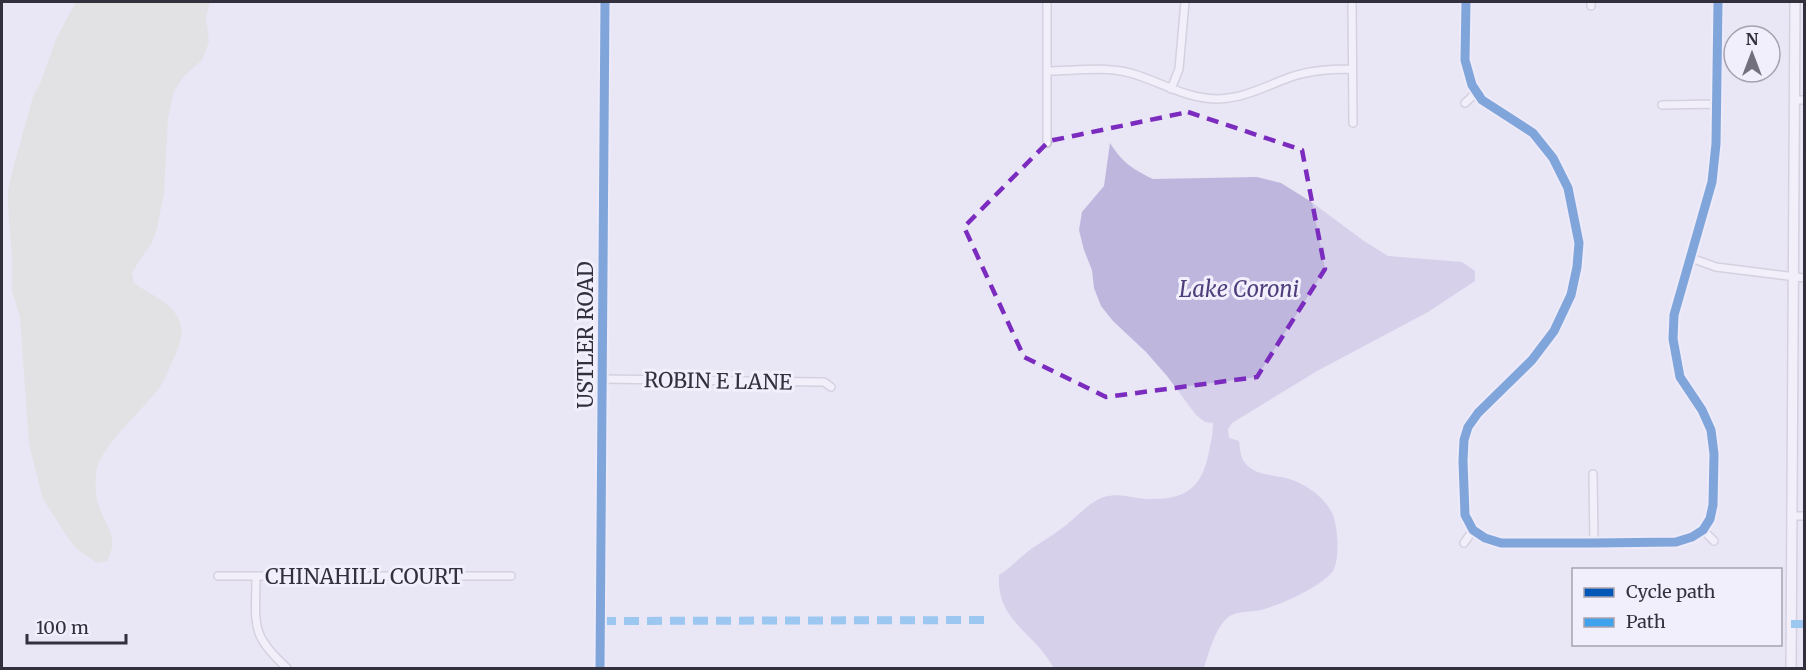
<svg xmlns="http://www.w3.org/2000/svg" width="1806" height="670" viewBox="0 0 1806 670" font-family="Merriweather,serif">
<rect width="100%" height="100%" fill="#e9e6f5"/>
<!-- green -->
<path fill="#dadece" d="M76 2H210L206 17 209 42 202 60 183 77 174 91 168 118 164 193 157 228 152 242 132 272 134 283C147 293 169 301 177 316 185 329 181 342 175 355 170 366 166 379 159 388 143 410 99 447 96 473 95 480 96 493 97 500 103 524 121 535 107 561L97 563 78 550 68 538 43 499 29 444 20 318 12 290V257L8 205V190L14 165 33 97 42 79 56 39Z"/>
<!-- water -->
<path fill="#beb6dc" d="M1110 143C1122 162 1132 169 1153 179L1257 177 1281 183 1310 201 1364 241 1388 256 1462 262 1475 271V281L1428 312 1317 371 1232 423 1228 429 1229 438 1239 441C1240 447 1240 457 1245 463 1254 475 1273 475 1286 478 1304 483 1324 496 1332 513 1338 525 1340 560 1333 571 1321 587 1280 605 1261 610 1252 612 1237 611 1230 616 1215 626 1209 653 1204 668H1054C1049 661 1044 652 1037 645 1016 623 997 609 999 575 1011 568 1020 557 1031 549 1041 542 1052 536 1061 529 1075 519 1086 505 1101 498 1117 491 1134 499 1150 499 1191 500 1204 483 1210 446 1212 438 1213 432 1213 423L1205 422 1196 415 1167 376 1146 352 1113 321 1101 306 1094 288 1092 270 1084 250 1079 230 1082 212 1104 186Z"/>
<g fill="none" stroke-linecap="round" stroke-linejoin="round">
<!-- street casing -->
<g stroke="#bbb8c5" stroke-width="10">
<path id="street" d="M1352 2 1353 123
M1466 2 1465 60 1472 85 1482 100 1533 133 1553 158 1568 188 1579 243 1577 267 1571 295 1554 331 1532 360 1478 413 1468 427 1464 440 1463 461 1465 515 1473 530 1485 538 1501 543H1594L1676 542 1692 537 1703 530 1710 519 1713 505 1714 454 1711 430 1702 410 1680 377 1673 339 1674 315 1712 182 1716 144 1718 2
M1591 6V2
M1047 71C1073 71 1104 66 1130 73 1160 81 1185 99 1218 99 1244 98 1264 87 1288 78 1308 70 1331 69 1352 69
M1171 89 1179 69 1185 2
M1794 100H1804
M1465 103 1477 92
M1662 105 1717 104
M1047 143V2
M1691 258 1716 267 1804 278
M602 379 818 382H824L831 387
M1593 474 1594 543
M1791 516H1804
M1703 530 1714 541
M1464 543 1473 530
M218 576H511
M256 576C256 624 249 634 287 668"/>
</g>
<!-- secondary casing -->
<g stroke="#bbb8c5" stroke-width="12">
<path id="secondary" d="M600 668 605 2
M1791 668 1795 2"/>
</g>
<!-- street -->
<use href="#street" stroke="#fcfbfe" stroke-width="7"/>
<!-- secondary -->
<use href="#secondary" stroke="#fcfbfe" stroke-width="9"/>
<!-- quiet -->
<path stroke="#3ea3ec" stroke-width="8" stroke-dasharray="15 8" stroke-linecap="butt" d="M601 621 988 620
M1791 624H1804"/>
<!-- cycleway casing -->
<g stroke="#f2effd" stroke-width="13">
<path id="cycleway" d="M1466 2 1465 60 1472 85 1482 100 1533 133 1553 158 1568 188 1579 243 1577 267 1571 295 1554 331 1532 360 1478 413 1468 427 1464 440 1463 461 1465 515 1473 530 1485 538 1501 543H1594L1676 542 1692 537 1703 530 1710 519 1713 505 1714 454 1711 430 1702 410 1680 377 1673 339 1674 315 1712 182 1716 144 1718 2
M600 668 605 2"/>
</g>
<!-- cycleway -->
<use href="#cycleway" stroke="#0057b8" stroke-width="9"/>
</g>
<!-- marked area -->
<path d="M0 0H1806V670H0ZM1188 112 1302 150 1325 269 1257 377 1106 397 1024 357 964 227 1049 141Z" fill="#e9e6f5" fill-opacity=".55" fill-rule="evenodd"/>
<path fill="none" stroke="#7b2cbf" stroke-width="4.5" stroke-dasharray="12 8" stroke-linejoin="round" d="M1188 112 1302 150 1325 269 1257 377 1106 397 1024 357 964 227 1049 141Z"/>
<g text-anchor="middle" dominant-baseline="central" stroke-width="6" stroke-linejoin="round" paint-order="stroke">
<!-- street labels -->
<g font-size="21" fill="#33303d" stroke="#f2effd">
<text transform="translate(585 335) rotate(-90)">USTLER ROAD</text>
<text transform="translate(718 381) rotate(1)">ROBIN E LANE</text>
<text x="364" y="576">CHINAHILL COURT</text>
</g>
<!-- water labels -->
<g font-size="22" font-style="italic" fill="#4f3e7c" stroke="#f2effd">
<text x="1239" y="289">Lake Coroni</text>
</g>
</g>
<!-- border -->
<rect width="1806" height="670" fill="none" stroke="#33303d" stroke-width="6"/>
<!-- legend -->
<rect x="1572" y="568" width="210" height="78" fill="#f2effd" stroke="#a6a3b0" stroke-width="1.5"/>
<rect x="1584" y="588" width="30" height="9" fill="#0057b8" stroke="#a6a3b0" stroke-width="1.5"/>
<text x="1626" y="598" font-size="18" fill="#33303d">Cycle path</text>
<rect x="1584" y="618" width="30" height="9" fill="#3ea3ec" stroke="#a6a3b0" stroke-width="1.5"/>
<text x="1626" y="628" font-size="18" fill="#33303d">Path</text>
<!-- north arrow -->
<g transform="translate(1752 54)"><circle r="28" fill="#f2effd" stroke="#a6a3b0" stroke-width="1.5"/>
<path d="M0-4.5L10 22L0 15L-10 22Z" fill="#73707d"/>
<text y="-9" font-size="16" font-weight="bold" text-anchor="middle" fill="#33303d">N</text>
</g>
<!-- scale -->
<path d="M27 634v9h99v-9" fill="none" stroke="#33303d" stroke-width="3"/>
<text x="36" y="634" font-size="18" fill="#33303d" stroke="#f2effd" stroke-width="4.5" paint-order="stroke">100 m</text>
</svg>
